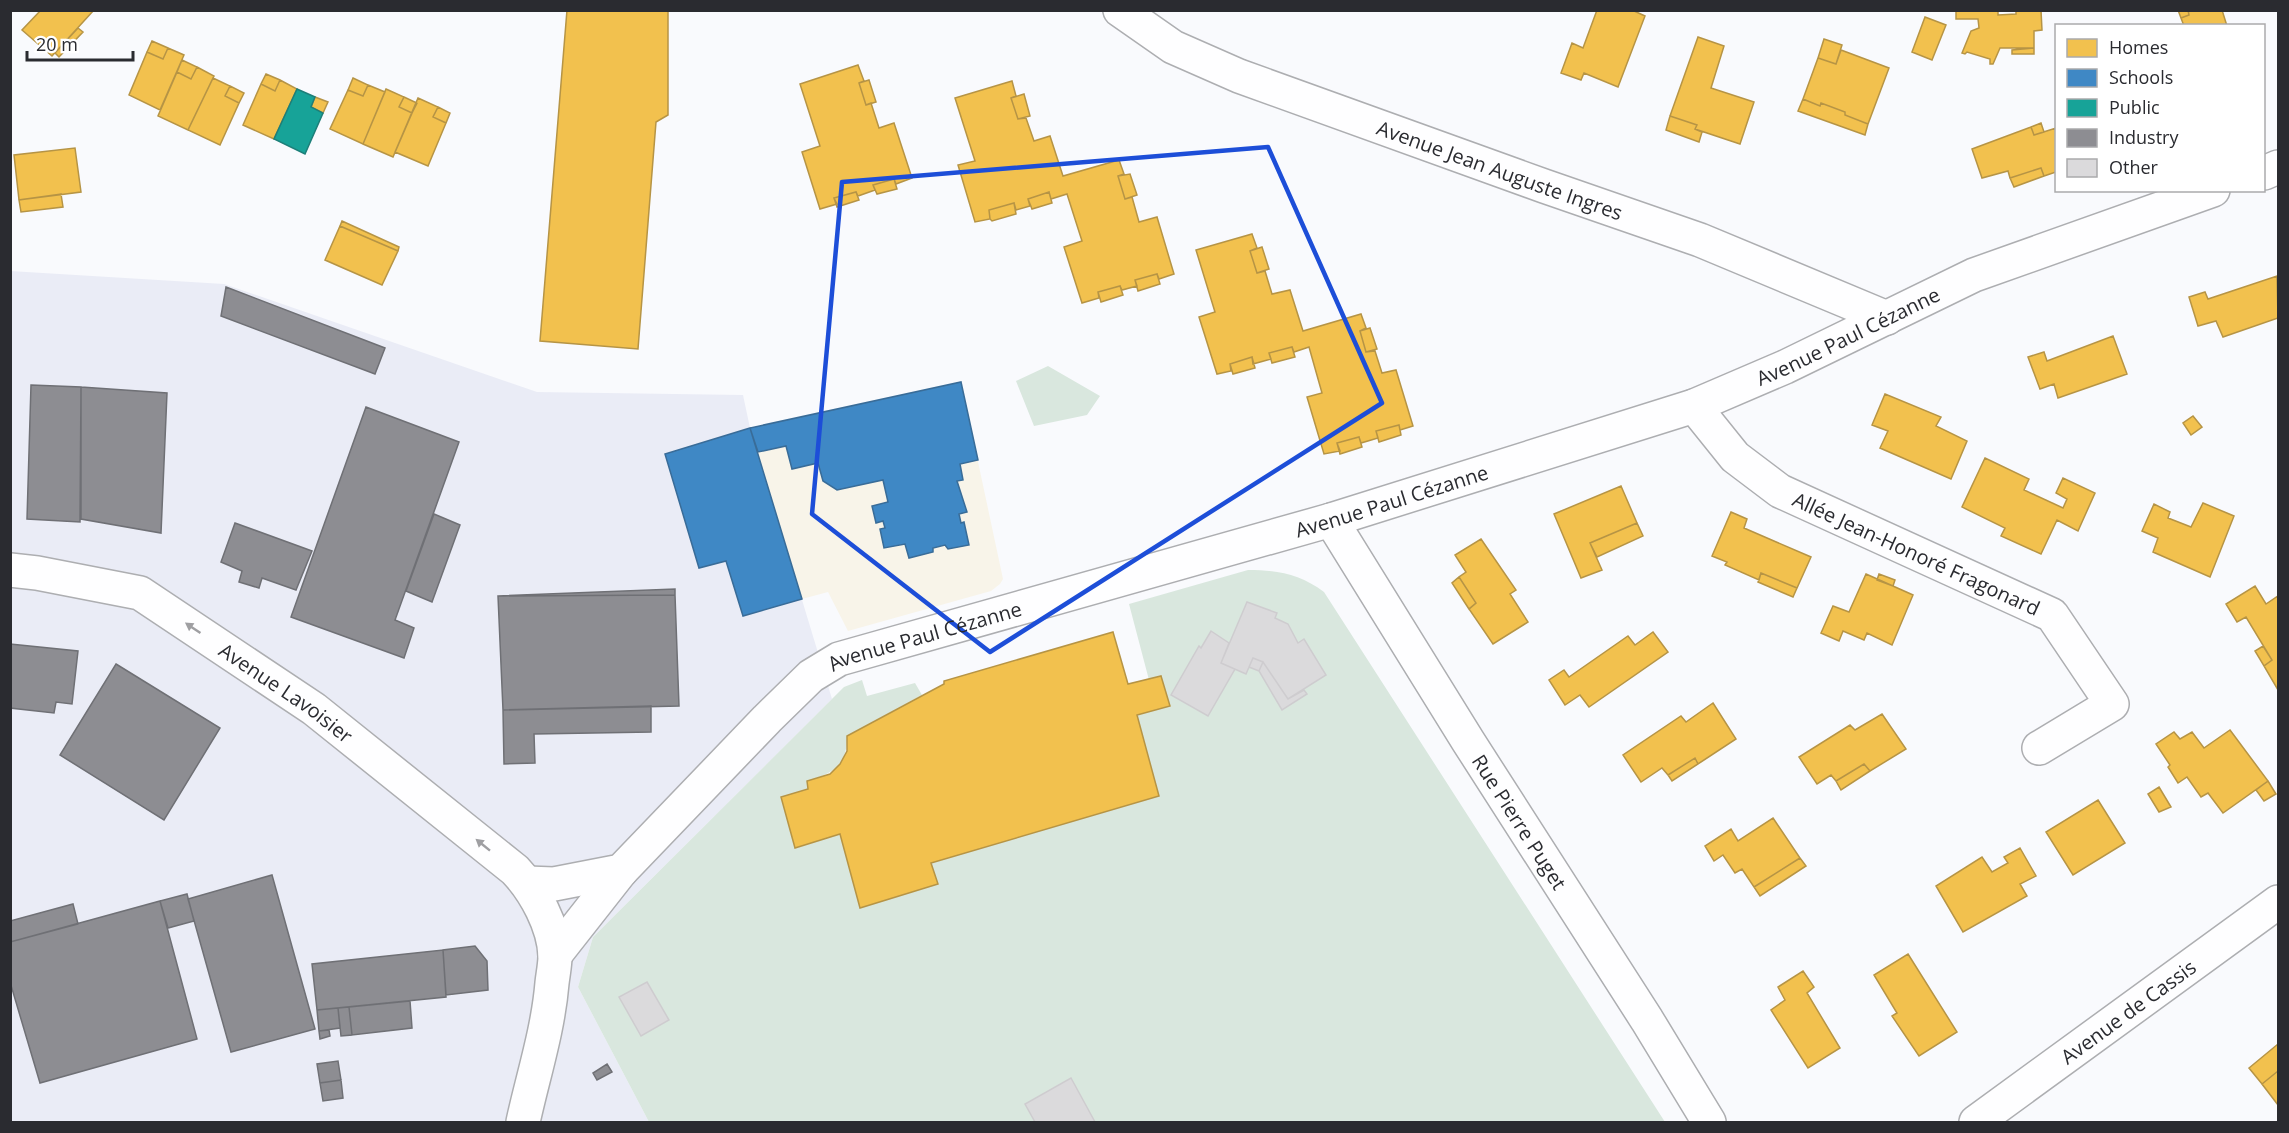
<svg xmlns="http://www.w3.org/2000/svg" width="2289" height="1133" viewBox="0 0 2289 1133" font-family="'Open Sans',sans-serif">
<rect width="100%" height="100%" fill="#f9fafd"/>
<!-- built -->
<path fill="#eaecf6" d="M10 271 224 284 537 392 743 395 750 428 832 699 593 937 578 987 649 1122H11Z"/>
<!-- education -->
<path fill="#f8f4e9" d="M961 382 1003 579 1000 584 991 591 848 631 828 592 802 599 750 428Z"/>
<!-- green -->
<path fill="#d9e7de" d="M1048 366 1100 396 1087 415 1034 426 1016 381Z
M1248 570C1277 570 1300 574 1324 592L1665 1122H649L578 987 593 937 844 687 862 680 867 696 915 683 922 695 847 736C847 767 833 773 807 781L808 789 781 798 796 848 840 834 860 908 938 884 931 863 1159 796 1137 715 1170 706 1161 676 1149 680 1129 604Z"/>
<!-- homes -->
<path fill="#f2c14e" stroke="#b69445" stroke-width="1.5" d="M41 10H94L52 56 22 30Z
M567 10H668V115L656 122 638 349 540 341Z
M1597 10H1632L1645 16 1618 87 1584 73 1581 80 1561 73 1572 43 1583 48Z
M1956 10H1998V15L2016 14V10H2041L2042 30 2034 31V48H2000L1993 64H1990V59L1967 52 1965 54 1962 53 1971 31 1979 28 1978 19H1956Z
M2178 10H2188L2189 15 2181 18Z
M2188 10H2222L2227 26H2184L2181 18 2189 15Z
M1925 17 1946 25 1932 60 1912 52Z
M78 28 83 32 59 57 55 53Z
M1698 37 1724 46 1711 88 1754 102 1740 144 1695 129 1697 125 1670 116Z
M1824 39 1842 45 1836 64 1818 58Z
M152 41 168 48 163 59 147 52Z
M168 48 184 55 160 110 129 95 147 52 163 59Z
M2034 48V54H2012V50Z
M1841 50 1889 68 1868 124 1845 115V112L1821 103 1820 106 1803 99 1818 58 1836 64Z
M182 60 197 67 191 79 177 72Z
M858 65 864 81 859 83 866 105 871 103 879 128 894 123 912 178 896 184 894 179 873 185 875 190 858 196 856 192 834 198 837 204 820 209 802 152 820 146 800 84Z
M197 67 214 76 188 130 158 116 177 72 191 79Z
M266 74 280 80 275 91 261 84Z
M213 78 230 86 225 96 239 103 220 145 188 130Z
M353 78 368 85 363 96 348 90Z
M280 80 297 89 274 139 243 125 261 84 275 91Z
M869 80 876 102 866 105 859 83Z
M1012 81 1016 96 1011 98 1018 119 1026 118 1034 141 1050 136 1063 176 1119 160 1124 174 1118 176 1125 199 1132 197 1139 222 1157 217 1174 274 1159 279 1157 274 1135 280 1137 286 1122 290 1120 286 1098 292 1099 298 1082 303 1064 247 1082 241 1067 194 1051 199 1049 192 1028 199 1030 206 1016 210 1014 203 989 210 990 219 975 222 958 165 975 161 955 98Z
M368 85 385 92 363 144 330 129 348 90 363 96Z
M230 86 244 93 239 103 225 96Z
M386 89 404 97 399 107 412 113 393 157 363 144Z
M1024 94 1030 116 1018 119 1011 98Z
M315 97 328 102 323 113 311 107Z
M404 97 417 103 412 113 399 107Z
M418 98 438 107 433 117 446 123 428 166 395 152Z
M1803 99 1820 106 1821 103 1845 112V115L1868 124 1865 135 1798 111Z
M438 107 450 113 446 123 433 117Z
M1670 116 1697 125 1695 129 1702 132 1699 142 1666 130Z
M2041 123 2044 132 2034 135 2031 127Z
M2031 127 2034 135 2056 128V172L2044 176 2041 168 2010 178 2008 171 1982 178 1972 149Z
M75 148 81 192 19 200 14 155Z
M2041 168 2044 176 2014 187 2010 178Z
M1130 174 1137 195 1125 199 1118 176Z
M894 179 897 189 877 194 873 185Z
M856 192 859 200 837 207 834 198Z
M1049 192 1052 203 1032 209 1028 199Z
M61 194 63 207 21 212 19 200Z
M1014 203 1016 214 992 221 990 219 989 210Z
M342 221 399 247 398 251 340 226Z
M340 226 398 251 382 285 325 260Z
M1252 234 1257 248 1250 251 1257 273 1265 271 1272 294 1290 290 1303 331 1361 314 1366 328 1360 331 1366 352 1375 351 1382 373 1396 370 1413 426 1400 430 1399 425 1376 431 1378 438 1361 443 1359 437 1337 443 1340 451 1324 454 1307 397 1322 393 1309 347 1294 352 1292 347 1269 353 1271 359 1253 364 1252 357 1230 364 1231 371 1217 374 1199 317 1215 312 1196 250Z
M1262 247 1269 269 1257 273 1250 251Z
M1157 274 1160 284 1138 291 1135 280Z
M2277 276 2278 318 2223 337 2216 321 2198 326 2189 297 2205 292 2208 299Z
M1120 286 1123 295 1101 302 1098 292Z
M1370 328 1377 349 1366 352 1360 331Z
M2113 336 2127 374 2058 398 2054 384 2040 389 2028 357 2044 352 2047 361Z
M1292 347 1295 357 1272 363 1269 353Z
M1252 357 1255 368 1233 374 1230 364Z
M1885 394 1941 417 1936 426 1967 441 1951 479 1880 448 1888 431 1872 425Z
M2193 416 2202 427 2191 435 2183 423Z
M1399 425 1401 435 1379 442 1376 431Z
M1359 437 1362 447 1340 454 1337 443Z
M1985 458 2029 479 2024 490 2063 508 2067 499 2056 493 2063 478 2095 493 2078 531 2057 520 2041 554 2001 536 2005 528 1962 507Z
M1621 486 1637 523 1590 543 1602 570 1581 578 1554 514Z
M2203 503 2234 516 2210 577 2153 552 2158 538 2142 531 2154 504 2170 512 2168 518 2191 527Z
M1731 512 1747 519 1744 528 1811 557 1797 588 1761 573 1759 580 1725 565 1727 562 1712 556Z
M1637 523 1643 536 1597 557 1590 543Z
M1481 539 1516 590 1510 594 1528 622 1493 644 1469 609 1476 603 1459 577 1466 572 1455 555Z
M1761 573 1797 588 1793 597 1758 582Z
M1866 574 1913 595 1892 645 1867 633 1864 640 1843 631 1839 641 1821 633 1833 606 1849 612Z
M1879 574 1895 580 1893 586 1877 580Z
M1459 577 1476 603 1469 609 1452 583Z
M2255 586 2266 604 2278 596V690L2264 666 2272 660 2246 617 2237 622 2226 604Z
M1113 632 1128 684 1161 676 1170 706 1137 715 1159 796 931 863 938 884 860 908 840 834 795 848 781 797 808 789 807 781 830 774 840 764 847 751V736L944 684V681Z
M1653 632 1668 652 1589 707 1580 695 1565 705 1549 680 1564 670 1569 677 1628 636 1635 645Z
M2263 646 2272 660 2264 666 2255 651Z
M1713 703 1736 739 1698 764 1695 758 1668 775 1662 768 1641 782 1623 755 1681 716 1686 722Z
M1882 714 1906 749 1870 771 1864 764 1836 781 1831 775 1817 784 1799 757 1850 725 1855 730Z
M2230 730 2268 781 2223 813 2208 793 2201 797 2187 777 2178 783 2168 767 2170 765 2156 744 2174 732 2180 739 2192 732 2204 748Z
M1695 758 1698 764 1672 781 1668 775Z
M1864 764 1870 771 1841 790 1836 781Z
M2268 781 2276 794 2264 801 2256 790Z
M2159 787 2171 807 2159 812 2148 794Z
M2098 800 2125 843 2073 875 2046 832Z
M1773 818 1800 858 1754 887 1742 869 1735 873 1723 855 1714 861 1705 846 1731 829 1738 841Z
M2020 848 2036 876 2020 884 2027 896 1963 932 1936 886 1982 857 1992 872 2008 863 2004 857Z
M1800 858 1806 866 1760 896 1754 887Z
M1908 954 1957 1032 1919 1056 1892 1016 1897 1013 1874 975Z
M1803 971 1814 987 1807 993 1840 1048 1808 1068 1771 1010 1785 1000 1778 987Z
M2278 1044V1071L2262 1084 2249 1068Z
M2278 1071V1105L2262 1084Z"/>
<!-- schools -->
<path fill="#3f88c5" stroke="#396c98" stroke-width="1.5" d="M961 382 978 460 960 464 963 480 957 481 967 512 959 514 961 523 964 522 969 545 948 549 945 545 933 548V552L909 558 905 544 884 548 880 529 885 528 883 521 876 523 872 506 888 502 883 480 837 490 823 481 818 463 792 469 786 446 758 452 750 428Z
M750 428 802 599 743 616 726 561 699 568 665 454Z"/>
<!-- public -->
<path fill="#17a398" stroke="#1d7f79" stroke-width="1.5" d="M297 89 315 97 311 107 323 113 305 154 274 139Z"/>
<!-- industry -->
<path fill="#8d8d92" stroke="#6f7075" stroke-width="1.5" d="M226 287 385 348 375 374 221 316Z
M31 385 81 387 80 522 27 519Z
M81 387 167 393 161 533 81 519Z
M366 407 459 442 395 620 414 628 404 658 291 617Z
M434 514 460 525 432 602 406 591Z
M235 523 312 551 296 590 262 578 259 588 239 582 242 571 221 562Z
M675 589V595L498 596Z
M675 595 679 706 503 710 498 596Z
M10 644 78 651 72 704 56 702 54 713 10 708Z
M116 664 220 728 164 820 60 755Z
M651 706V732L534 734 535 763 504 764 503 710Z
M272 875 315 1029 231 1052 188 899Z
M187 894 194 921 168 928 160 901Z
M160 901 197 1039 40 1083 10 982V942Z
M73 904 78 924 10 942V921Z
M475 946 487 961 488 990 446 995 443 950Z
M443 950 446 997 317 1010 312 964Z
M410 1001 412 1028 352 1035 349 1007Z
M349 1007 352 1035 341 1036 338 1008Z
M338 1008 340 1028 319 1031 317 1010Z
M329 1030 330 1036 320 1039 319 1031Z
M338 1061 341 1080 320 1083 317 1064Z
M607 1064 612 1072 597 1080 593 1073Z
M341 1080 343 1098 323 1101 320 1083Z"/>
<!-- building -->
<path fill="#dbdadc" stroke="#cecccf" stroke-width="1.5" d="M1247 602 1277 613 1275 618 1288 624 1298 643 1304 639 1326 675 1288 699 1263 662 1253 658 1246 674 1221 663Z
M1211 631 1229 643 1221 663 1235 669 1208 716 1171 695 1199 646 1201 648Z
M1253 658 1263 662 1259 671 1249 667Z
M1263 662 1288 699 1304 690 1307 694 1282 710 1259 671Z
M647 982 669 1020 641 1036 619 997Z
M1071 1078 1095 1122H1035L1025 1104Z"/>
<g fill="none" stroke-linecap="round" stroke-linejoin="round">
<!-- street casing -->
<g stroke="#adaeb1" stroke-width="36">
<g id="street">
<path id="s1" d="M1120 10 1173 47 1239 76 1544 186 1700 240 1887 318"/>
<path d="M2264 173 2278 167"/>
<path id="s2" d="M1694 406 1735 457 1780 491 2052 615 2112 704 2039 748"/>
<path id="s3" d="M1331 520 1468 741 1647 1020 1709 1122"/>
<path id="s4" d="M10 570 37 573 140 593 314 709 515 870C535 891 554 926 555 956 555 965 553 974 552 983 548 1031 533 1076 523 1122"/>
<path id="s5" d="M527 883 554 884 621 871 767 719 811 676 839 659 1331 520 1694 406 1785 367 1974 275 2213 190"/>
<path d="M555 955 621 871"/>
</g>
</g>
<!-- secondary casing -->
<g stroke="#adaeb1" stroke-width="36">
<g id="secondary">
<path id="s6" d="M1976 1122 2278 902"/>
</g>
</g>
<!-- street -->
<use href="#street" stroke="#fefeff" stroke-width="33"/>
<!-- secondary -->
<use href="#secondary" stroke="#fefeff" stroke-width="33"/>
</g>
<!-- one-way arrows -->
<defs><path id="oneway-solid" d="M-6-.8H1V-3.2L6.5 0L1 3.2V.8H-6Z" transform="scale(1.5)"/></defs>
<g fill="#9f9fa2">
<use href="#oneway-solid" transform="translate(193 628) rotate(-146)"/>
<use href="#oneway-solid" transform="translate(483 845) rotate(-141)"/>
</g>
<!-- marked area -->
<path fill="none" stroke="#1d4ed8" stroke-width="4.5" stroke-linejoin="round" d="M1268 147 1382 403 990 652 812 514 842 182Z"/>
<g text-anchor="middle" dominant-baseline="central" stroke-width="6" stroke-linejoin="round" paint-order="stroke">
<!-- street labels -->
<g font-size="20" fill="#2a2b30" stroke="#fff">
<text stroke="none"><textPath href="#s1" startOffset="414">Avenue Jean Auguste Ingres</textPath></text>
<text stroke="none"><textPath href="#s5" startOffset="1461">Avenue Paul Cézanne</textPath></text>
<text stroke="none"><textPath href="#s5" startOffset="975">Avenue Paul Cézanne</textPath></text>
<text stroke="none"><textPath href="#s2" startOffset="272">Allée Jean-Honoré Fragonard</textPath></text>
<text stroke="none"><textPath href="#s5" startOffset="489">Avenue Paul Cézanne</textPath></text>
<text stroke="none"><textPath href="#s4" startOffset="309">Avenue Lavoisier</textPath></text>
<text stroke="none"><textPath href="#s3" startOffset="356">Rue Pierre Puget</textPath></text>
<text stroke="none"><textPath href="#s6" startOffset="188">Avenue de Cassis</textPath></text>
</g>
</g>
<!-- border -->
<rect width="2289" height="1133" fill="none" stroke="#2a2b30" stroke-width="24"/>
<!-- legend -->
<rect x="2055" y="24" width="210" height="168" fill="#ffffff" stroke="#aaaaac" stroke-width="1.5"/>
<rect x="2067" y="39" width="30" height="18" fill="#f2c14e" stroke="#aaaaac" stroke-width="1.5"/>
<text x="2109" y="54" font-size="18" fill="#2a2b30">Homes</text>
<rect x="2067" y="69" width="30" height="18" fill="#3f88c5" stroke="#aaaaac" stroke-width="1.5"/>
<text x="2109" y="84" font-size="18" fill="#2a2b30">Schools</text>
<rect x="2067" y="99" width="30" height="18" fill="#17a398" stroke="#aaaaac" stroke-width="1.5"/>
<text x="2109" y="114" font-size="18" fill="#2a2b30">Public</text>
<rect x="2067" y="129" width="30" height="18" fill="#8d8d92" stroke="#aaaaac" stroke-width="1.5"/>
<text x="2109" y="144" font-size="18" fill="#2a2b30">Industry</text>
<rect x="2067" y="159" width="30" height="18" fill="#dbdadc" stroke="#aaaaac" stroke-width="1.5"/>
<text x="2109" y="174" font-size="18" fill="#2a2b30">Other</text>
<!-- scale -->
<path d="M27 51v9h106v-9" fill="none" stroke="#2a2b30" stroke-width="3"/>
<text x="36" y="51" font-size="18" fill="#2a2b30" stroke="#ffffff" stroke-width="4.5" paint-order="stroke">20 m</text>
</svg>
